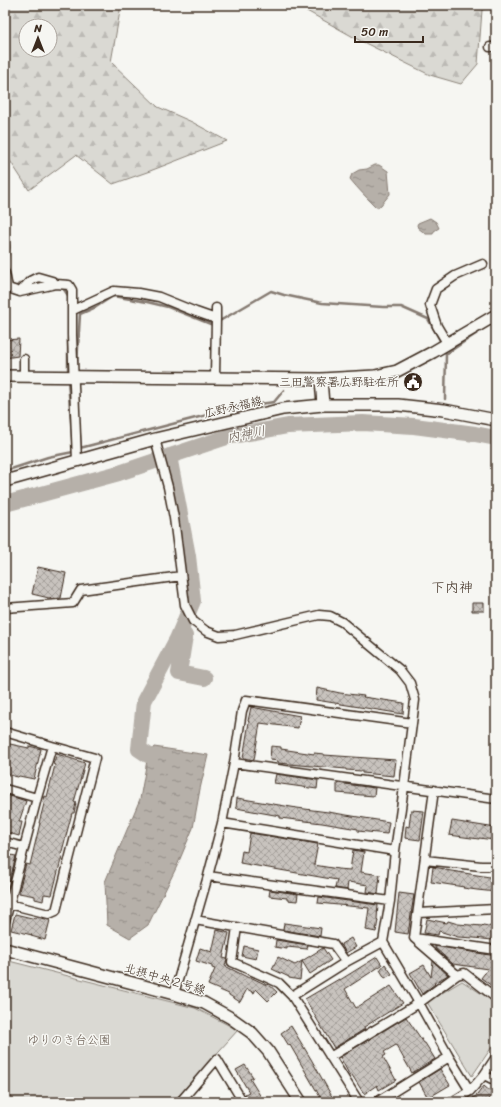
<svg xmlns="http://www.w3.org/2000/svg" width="501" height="1107" viewBox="0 0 501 1107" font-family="Sriracha,'Klee One',sans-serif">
<defs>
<pattern id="forest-firs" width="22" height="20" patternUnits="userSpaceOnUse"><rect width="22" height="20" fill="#dad9d3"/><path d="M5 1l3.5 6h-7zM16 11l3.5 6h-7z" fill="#bcbab5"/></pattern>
<pattern id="water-ripples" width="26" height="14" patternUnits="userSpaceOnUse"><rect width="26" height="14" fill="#b6b0a9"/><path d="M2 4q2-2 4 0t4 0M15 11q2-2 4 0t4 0" fill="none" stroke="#958f89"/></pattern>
<pattern id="building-cross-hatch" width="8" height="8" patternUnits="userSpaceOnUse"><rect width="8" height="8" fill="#c8c3be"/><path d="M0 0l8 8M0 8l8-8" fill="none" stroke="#a49f9a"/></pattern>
</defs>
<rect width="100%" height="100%" fill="#f6f6f2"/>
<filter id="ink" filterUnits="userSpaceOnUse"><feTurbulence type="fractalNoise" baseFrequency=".025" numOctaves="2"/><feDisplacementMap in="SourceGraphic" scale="8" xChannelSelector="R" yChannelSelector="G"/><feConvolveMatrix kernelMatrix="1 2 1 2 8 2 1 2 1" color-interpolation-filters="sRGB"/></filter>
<g filter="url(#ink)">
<!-- forest -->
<path fill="url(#forest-firs)" stroke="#8a8278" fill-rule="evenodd" d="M5 5H119L120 11 111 62 158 107 192 122 227 141 150 171 113 184 76 155 29 190 5 153ZM26 26H50V50H26Z
M296 5H495L482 10 478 64 461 84 430 75 357 39Z"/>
<!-- park -->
<path fill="#dad9d3" stroke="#8a8278" d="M5 960 195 1008 238 1030 173 1102H5Z
M462 981 496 1003V1041L472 1076 427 1002Z"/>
<!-- water -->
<path fill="url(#water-ripples)" stroke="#857a71" d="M375 165H379L388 171 390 194 381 205 377 208C368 199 358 189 350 179L352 174 359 170 367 169Z
M430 218 436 222 439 228 434 231 433 234H426L418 228 417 225 418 223Z
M154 747 208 755 200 789 193 828 177 866 148 925 130 938 107 925 105 882 140 799 148 755Z"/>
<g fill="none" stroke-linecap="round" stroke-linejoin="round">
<!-- stream -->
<path stroke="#857a71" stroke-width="2.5" d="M5 230C7 236 10 242 9 249 8 259 5 261 8 272
M10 280 14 289 19 284H24
M63 288 69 297
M218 322 271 291 284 295 322 303 383 307H401L428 319 442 344
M444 349 446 354 445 399
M446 354 486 327 496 322
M77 365 80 314 96 307 113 296 147 302 168 307 213 325H214
M68 373V338
M68 380 73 452
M79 424 81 447
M80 448 207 415 224 409 274 402 284 390
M5 471 48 457 73 452 76 450"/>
<!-- river -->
<path stroke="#b6b0a9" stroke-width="16" d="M5 504 119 473 227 437 288 426 363 423 414 426 475 434 496 438
M183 633 185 636 179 673 204 678
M148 755 139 749 144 701 177 639 193 601 188 556 169 456"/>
</g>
<!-- building -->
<path fill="url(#building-cross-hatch)" stroke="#3b2a1e" d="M19 339 18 356 5 358V340Z
M38 567 66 573 61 598 53 599 32 594Z
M472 603H484V611H472Z
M317 688 340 693 364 696 363 697 404 703 403 714 316 700Z
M251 707 300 716 298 728 260 723 254 760 243 758 249 722 248 721Z
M5 743 29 748V746L41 749 34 779 19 776 18 777 5 774V766L8 755 5 754Z
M271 746 281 747V749L314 754V753L324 754V755L382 759 396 760 394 776 362 773V771L346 770V769L278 763V761L270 760Z
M57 754 85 763 74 802 76 803 74 813H72L61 855 62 856 52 895 44 894 43 901 35 899V896L19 893V891L26 864 30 865 40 823H39L44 804 43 803 45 796 47 797 55 765 53 764Z
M276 774 318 780 317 789 274 783Z
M337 783 375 788 374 796 337 793Z
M7 795 26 801 19 822H22L19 836 5 832V802Z
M237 798 297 808 328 812 389 822 387 834 358 831V829L322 823 280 818V816L236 808Z
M411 810 424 811 420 840 405 838 406 826 409 827Z
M452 821 496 828 494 840 479 838V839L449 835Z
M250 833 318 844 314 865 338 869 350 870 353 850 364 852 361 872 380 875 378 894 367 892 368 885 348 882 347 890 335 888 337 880 240 863 242 851 247 852Z
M5 854 16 856 8 888 5 887Z
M433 867 445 869V870L496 878V892L477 890 463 888 464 887 431 882Z
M270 890 298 894 297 901 287 900V898L269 896Z
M399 893 414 895 408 934 395 932Z
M319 897 378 905 377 919 378 920 376 932 366 930 369 908 318 903Z
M15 914 36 919 37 917 50 920 45 940 31 936 32 935 11 930Z
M427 919 447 923 448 921 458 924 482 926 483 925 494 927 492 940 474 938 458 937 439 931 438 935 424 933Z
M284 923 321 928 320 936 283 930Z
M217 930 229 933 223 958 227 959 225 966 249 978 250 977 267 985 268 984 277 992 268 1001 256 989 254 993 247 989 240 1002 229 995V994L208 985 215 969 212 968V966L196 961 200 948 212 952Z
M351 938 356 947 346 953 341 944Z
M276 940 308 945 307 949 287 947V949L275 947Z
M244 946 258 949 256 959 242 956Z
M435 946 496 956V981L492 986 481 978 488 969 453 964 435 948Z
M323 948 331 960 310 974 302 961Z
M278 957 295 965 302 961 300 980 289 978V977L272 969Z
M377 957 382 965 345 989 356 1008 391 986 403 1003 364 1027 365 1029 334 1048 305 999 339 979 340 980Z
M433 961 448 975 434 983 435 984 422 994 410 973 424 965 431 977Z
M385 964 392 974 385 978 380 970Z
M406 1017 424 1043H425L435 1059 412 1073 396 1045 384 1052 386 1055 383 1057 396 1080 379 1090 377 1085 364 1094 352 1075 350 1076 340 1057Z
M291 1026 311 1059 335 1102H323L290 1045 289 1046 281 1033Z
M245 1065 253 1077 250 1079 264 1102H248L245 1094 249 1092 236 1070Z
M440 1069 450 1085 428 1098 419 1082Z
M484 1086 493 1094 487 1102H468L477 1095Z"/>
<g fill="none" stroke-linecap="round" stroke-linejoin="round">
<!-- street casing -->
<g stroke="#3b2a1e" stroke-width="11">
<path id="street" d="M490 47H496
M5 273 8 288 20 292 56 284 69 285 72 290V335L77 461
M20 292 30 281 38 277 52 281 56 284
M73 310 114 291 138 293 159 297 196 312 216 319 215 377
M216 319V308
M447 343 437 326 430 305 436 289 455 276 483 264
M24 359V376
M155 439 168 487 174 518 185 605 193 621 206 631 219 636 235 635 319 615 330 616 342 622 400 670 410 683 415 700 404 787 395 851 390 901 383 942 419 1003 449 1057 470 1091
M5 608 73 603 81 590 181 576
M5 732 52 746 37 798 5 921
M234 763 496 799
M5 789 37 798
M434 790 414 938 457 975
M222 823 395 851
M5 842 24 847
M425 860 481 866H496
M208 876 390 901
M5 903 49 914 56 911 95 758 52 746
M418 913 496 909
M195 920 333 944 346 962
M237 927 232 962 279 983 292 996 359 1102
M415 938 496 950
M174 994 208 876 222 823 234 763 242 711 246 700 412 723
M292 996 346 962 383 942
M330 1057 419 1003 457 975 464 973 496 998
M484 1075 496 1081
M180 1102 217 1059 243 1102
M377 1102 449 1057
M452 1102 470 1091 484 1075 496 1057"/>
</g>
<!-- secondary casing -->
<g stroke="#3b2a1e" stroke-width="14">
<path id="secondary" d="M5 376 321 379 375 376 397 371 433 352 496 315
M321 379 323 405
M5 481 155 439 283 409 323 405H398L444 410 496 420
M5 949 174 994 204 1003 231 1018 252 1033 268 1051 301 1102"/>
</g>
<!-- street -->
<use href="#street" stroke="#f6f6f2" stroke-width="8"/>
<!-- secondary -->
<use href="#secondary" stroke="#f6f6f2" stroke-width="11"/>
</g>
</g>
<!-- icons -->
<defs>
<g id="civic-disc" transform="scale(1)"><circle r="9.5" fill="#3b2a1e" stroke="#f6f6f2"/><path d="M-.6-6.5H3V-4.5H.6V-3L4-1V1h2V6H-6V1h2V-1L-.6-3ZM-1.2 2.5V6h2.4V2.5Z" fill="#fff"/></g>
</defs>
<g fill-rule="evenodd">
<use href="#civic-disc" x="413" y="382"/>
</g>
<g text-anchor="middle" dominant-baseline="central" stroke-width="3" stroke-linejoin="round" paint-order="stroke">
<!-- poi labels -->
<g font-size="12" fill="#3b2a1e" stroke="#f6f6f2" text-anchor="end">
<text x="399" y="382">三田警察署広野駐在所</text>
</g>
<!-- street labels -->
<g font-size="12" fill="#3b2a1e" stroke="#f6f6f2">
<text transform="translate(233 407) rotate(-13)">広野永福線</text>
<text transform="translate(165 979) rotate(16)">北摂中央２号線</text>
</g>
<!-- park labels -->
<g font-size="12" fill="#63564b" stroke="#f6f6f2">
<text x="69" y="1040">ゆりのき台公園</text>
</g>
<!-- water labels -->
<g font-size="13" font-style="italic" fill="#605248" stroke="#f6f6f2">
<text transform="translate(246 434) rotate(-11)">内神川</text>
</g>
<!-- quarter labels -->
<g font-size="14" fill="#3b2a1e" stroke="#f6f6f2">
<text x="452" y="587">下内神</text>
</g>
</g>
<!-- margin -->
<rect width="501" height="1107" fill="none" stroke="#f6f6f2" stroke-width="20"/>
<rect x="10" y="10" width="481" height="1087" fill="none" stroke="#3b2a1e" stroke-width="1.5" filter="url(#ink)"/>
<!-- north arrow -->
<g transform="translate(38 38)"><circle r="19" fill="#f6f6f2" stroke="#aba49d"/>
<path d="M0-3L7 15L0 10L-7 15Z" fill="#3b2a1e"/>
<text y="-6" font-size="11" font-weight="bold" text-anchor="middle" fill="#3b2a1e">N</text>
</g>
<!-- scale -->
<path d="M355 36v6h68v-6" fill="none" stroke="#3b2a1e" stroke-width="2"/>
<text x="361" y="36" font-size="12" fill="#3b2a1e" stroke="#f6f6f2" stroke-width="3" paint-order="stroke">50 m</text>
</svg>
